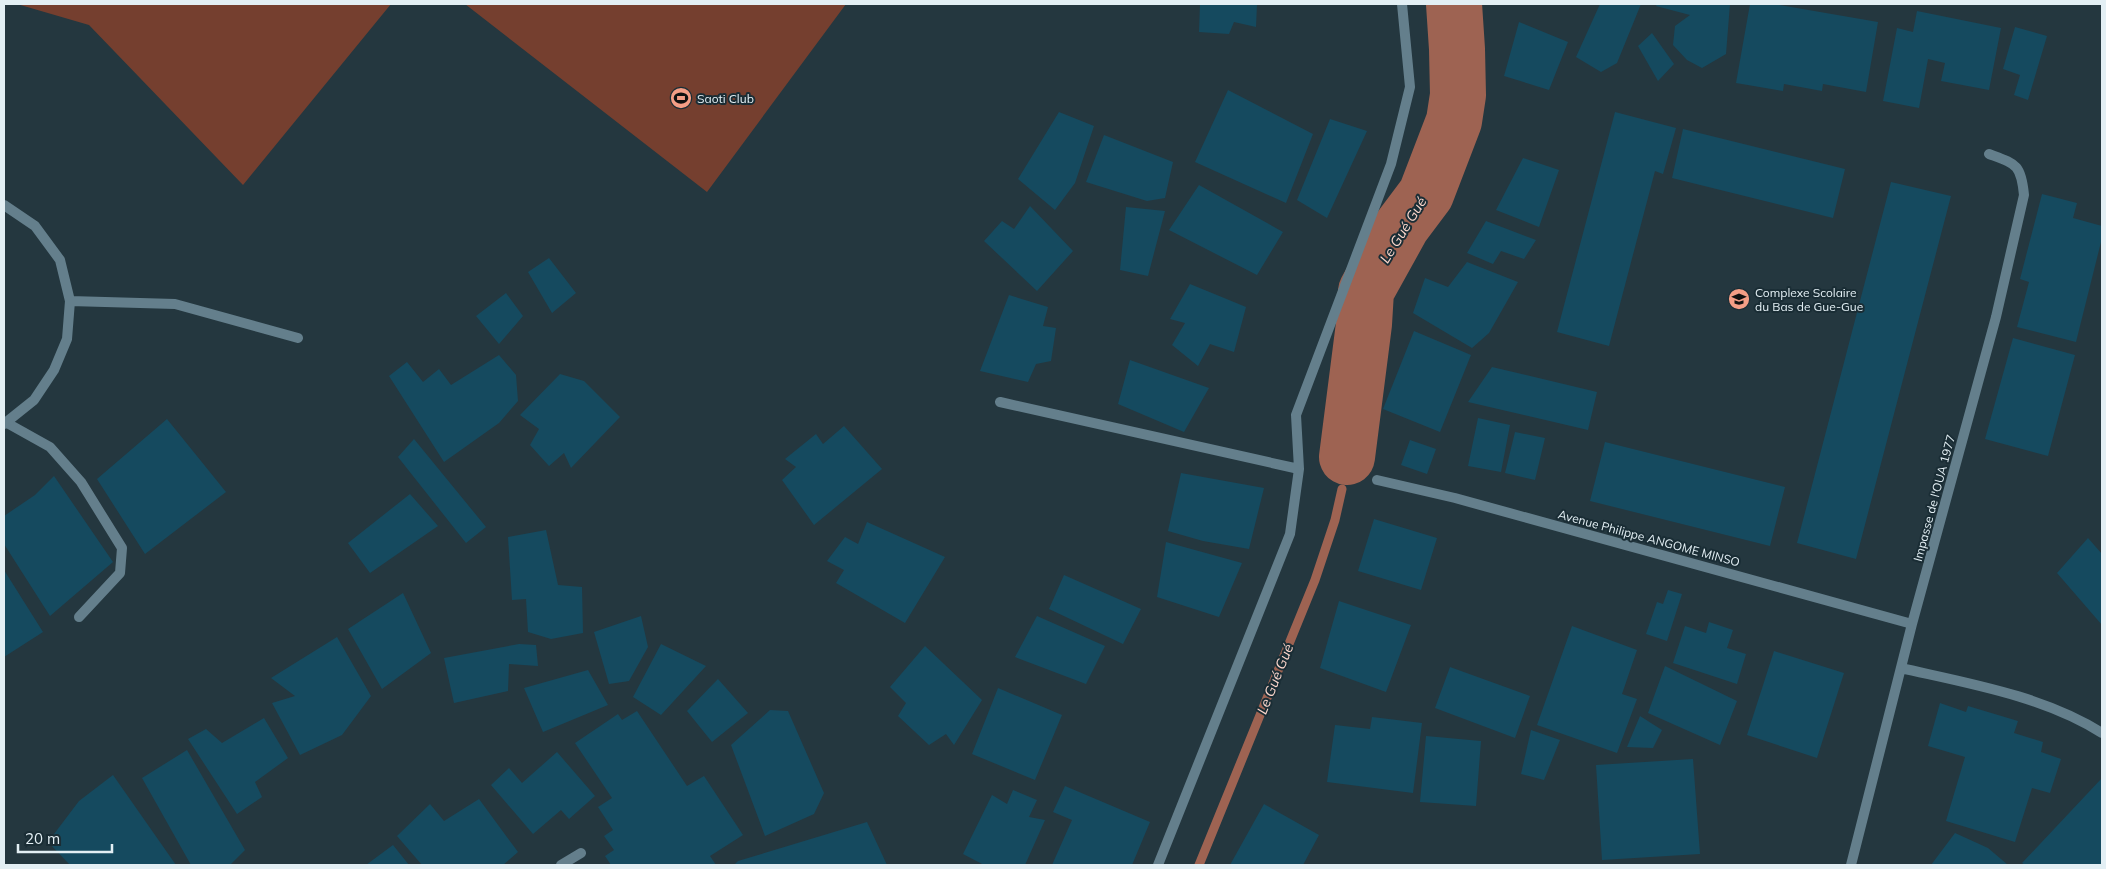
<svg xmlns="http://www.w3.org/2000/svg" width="2106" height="869" viewBox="0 0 2106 869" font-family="Mulish,sans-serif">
<rect width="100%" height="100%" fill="#24373f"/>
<!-- green -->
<path fill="#753f2f" d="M17 4H391L243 185 89 25Z
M465 4H846L707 192Z"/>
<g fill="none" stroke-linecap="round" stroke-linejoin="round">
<!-- stream -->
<path stroke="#9e6352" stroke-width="9" d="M1199 865 1315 580 1335 520 1342 489"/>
<!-- river -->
<path stroke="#9e6352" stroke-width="56" d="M1347 457 1364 324 1366 291 1402 226 1426 194 1454 121 1458 95 1457 49 1454 4"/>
</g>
<!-- building -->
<path fill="#154a5f" d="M1200 4H1257L1256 27 1234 22 1229 34 1199 32Z
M1600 4H1641L1617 63 1601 72 1576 57Z
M1657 4H1730L1726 54 1702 68 1687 60 1673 45 1675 26 1690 15 1656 6Z
M1750 4H1773L1878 22 1866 92 1823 84 1822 91 1784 84 1783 91 1736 83Z
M1917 11 2001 28 1989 90 1941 81 1945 63 1928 59 1919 108 1883 101 1897 28 1913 32Z
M1519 22 1568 42 1549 90 1504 76Z
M2015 27 2047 36 2028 100 2014 95 2020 75 2003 69Z
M1652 33 1674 64 1658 81 1638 46Z
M1228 90 1313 134 1286 203 1195 162Z
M1059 112 1094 126 1075 183 1055 210 1018 179Z
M1615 112 1676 128 1663 174 1655 171 1609 346 1557 332Z
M1330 119 1367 131 1327 218 1297 200Z
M1683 129 1845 169 1833 218 1672 178Z
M1104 135 1173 162 1165 198 1147 201 1086 182Z
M1523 158 1559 170 1539 227 1496 210Z
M1891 182 1951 196 1856 559 1797 543Z
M1199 185 1283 232 1257 275 1169 230Z
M2042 194 2077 203 2073 218 2102 226V238L2076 342 2017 327 2029 282 2020 279Z
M1030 206 1073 251 1037 291 984 241 1002 221 1014 229Z
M1126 207 1165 211 1148 276 1120 270Z
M1486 221 1536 240 1524 259 1501 251 1493 264 1467 253Z
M549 258 576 293 552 313 528 272Z
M1467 262 1518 282 1489 333 1472 348 1413 313 1425 278 1448 287Z
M1190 284 1246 307 1234 352 1210 344 1198 366 1172 345 1185 323 1170 319Z
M506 293 523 316 499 344 476 316Z
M1009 295 1048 307 1043 326 1056 328 1051 361 1036 364 1028 382 980 371Z
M1414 331 1471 355 1440 432 1383 409Z
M2013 338 2075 355 2048 456 1985 439Z
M499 355 516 375 518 401 499 423 444 462 389 376 407 362 423 382 439 369 451 385Z
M1130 360 1209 388 1184 432 1118 404Z
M1492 367 1597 392 1588 430 1468 402Z
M560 374 584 381 620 417 571 468 564 453 549 466 530 445 539 429 520 415Z
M1478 418 1510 425 1501 472 1468 466Z
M167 419 226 492 145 554 97 479Z
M844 426 882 469 814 525 782 480 796 467 785 459 816 434 823 444Z
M1515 432 1545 438 1535 480 1505 473Z
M414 439 486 527 466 543 398 457Z
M1410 440 1436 449 1427 474 1401 465Z
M1605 442 1785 487 1770 546 1590 501Z
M1181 473 1264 488 1249 549 1203 541 1168 531Z
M54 476 113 562 50 616 4 544V516L35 495Z
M410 494 438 526 370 573 348 543Z
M1374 519 1437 538 1421 590 1358 571Z
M867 522 945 557 905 623 836 583 844 570 827 561 845 537 858 544Z
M546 530 558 585 582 587 583 633 551 639 528 632 526 599 512 600 508 537Z
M2088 538 2102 554V625L2057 573Z
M1166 542 1242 563 1219 617 1157 597Z
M4 570 43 632 4 657Z
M1064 575 1141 609 1123 644 1049 609Z
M1668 590 1682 594 1667 641 1646 634 1657 602 1663 604Z
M403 593 431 653 382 689 348 629Z
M1339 601 1411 625 1386 692 1320 668Z
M641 616 648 647 629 681 609 684 594 632Z
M1037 616 1105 646 1086 684 1015 657Z
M1709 622 1733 630 1727 648 1746 654 1737 684 1673 663 1685 626 1706 633Z
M1572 626 1637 650 1622 694 1637 699 1617 753 1537 725Z
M337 637 371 696 342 735 300 755 272 703 295 696 271 678Z
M519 644 536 645 538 666 509 664 508 691 454 703 444 658Z
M661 644 706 666 661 715 633 697Z
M925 646 982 700 954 745 946 734 929 745 898 716 906 703 890 687Z
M1774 651 1844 673 1817 758 1747 735Z
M1665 666 1737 701 1720 745 1648 713Z
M1450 667 1530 696 1515 738 1435 708Z
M588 670 608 705 543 732 524 688Z
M718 679 748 713 712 742 687 711Z
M998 688 1062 715 1035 780 972 754Z
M1940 703 1966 712 1968 706 2018 721 2014 733 2043 742 2041 752 2061 759 2050 793 2032 788 2015 842 1946 821 1965 757 1928 746Z
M770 710 788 711 824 793 814 814 765 836 731 745Z
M637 711 687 786 704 776 743 835 710 856 716 865H611L605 856 614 850 604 836 613 830 598 807 612 798 575 743 618 714 622 720Z
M1640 716 1662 730 1653 748 1627 747Z
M1372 717 1422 723 1413 793 1327 782 1335 725 1370 729Z
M264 718 288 758 255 782 262 797 237 814 188 739 206 729 222 743Z
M1531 730 1560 740 1544 780 1521 774Z
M1426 736 1481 741 1476 806 1420 802Z
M187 750 245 850 230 865H191L142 778Z
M557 752 595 796 569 819 561 810 533 834 491 785 509 768 522 783Z
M1693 759 1700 854 1602 860 1596 765Z
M113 775 176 865H70L48 842 79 801Z
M2102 778V865H2025L2022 863Z
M1065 786 1150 822 1132 865H1052L1072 820 1053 812Z
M1013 790 1037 800 1029 817 1045 820 1025 865H984L963 854 992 795 1007 804Z
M479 799 518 852 503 865H422L397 836 430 804 444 821Z
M1264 804 1319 835 1303 865H1230Z
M867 822 887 865H734L738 861Z
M1955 833 1988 848 2008 865H1931Z
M393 845 409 865H366Z"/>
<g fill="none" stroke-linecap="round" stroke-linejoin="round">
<!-- lane -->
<path stroke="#647f8c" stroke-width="10" d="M7 423 50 447 81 482 122 548 120 573 79 617"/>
<!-- street -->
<path stroke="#647f8c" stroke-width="10" d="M4 205 35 226 60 260 70 301 67 339 54 370 34 400 4 424
M70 301 175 304 298 338
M1000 402 1299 469
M1377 480 1455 498 1912 624
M1901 668C1967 683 2044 696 2102 733
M561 865 581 853
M1158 865 1290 534 1299 469 1296 415 1391 164 1410 87 1402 4
M1851 865 1912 624 1996 317 2024 195C2021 164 2016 164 1989 154"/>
</g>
<!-- icons -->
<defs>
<g id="stadium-disc" transform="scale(1.125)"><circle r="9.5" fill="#f49e86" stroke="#1a2d35"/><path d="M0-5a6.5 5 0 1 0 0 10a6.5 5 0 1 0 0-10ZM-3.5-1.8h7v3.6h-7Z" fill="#111"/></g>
<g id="school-disc" transform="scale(1.125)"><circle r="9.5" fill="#f49e86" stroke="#1a2d35"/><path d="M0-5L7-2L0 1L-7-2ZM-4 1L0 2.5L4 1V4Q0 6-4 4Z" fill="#111"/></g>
</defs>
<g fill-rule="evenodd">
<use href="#stadium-disc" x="681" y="98"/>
<use href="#school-disc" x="1739" y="299"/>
</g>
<g text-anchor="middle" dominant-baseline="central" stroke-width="4" stroke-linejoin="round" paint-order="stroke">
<!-- poi labels -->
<g font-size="12" fill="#e3eff4" stroke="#1a2d35" text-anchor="start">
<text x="697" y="98">Saoti Club</text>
<text x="1755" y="292">Complexe Scolaire<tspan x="1755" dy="14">du Bas de Gue-Gue</tspan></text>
</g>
<!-- street labels -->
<g font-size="12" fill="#e3eff4" stroke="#1a2d35">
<text transform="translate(1934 498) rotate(-75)">Impasse de l'OUA 1977</text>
<text transform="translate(1649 538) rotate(15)">Avenue Philippe ANGOME MINSO</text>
</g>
<!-- water labels -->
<g font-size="14" font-style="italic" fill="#fed8cd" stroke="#1a2d35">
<text transform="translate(1403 230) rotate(-58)">Le Gué Gué</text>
<text transform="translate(1275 679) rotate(-68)">Le Gué Gué</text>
</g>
</g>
<!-- border -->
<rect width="2106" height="869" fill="none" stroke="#e3eff4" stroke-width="10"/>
<!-- scale -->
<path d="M18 844v8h94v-8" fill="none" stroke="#e3eff4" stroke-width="2.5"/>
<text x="25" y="844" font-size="15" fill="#e3eff4" stroke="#1a2d35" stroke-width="4" paint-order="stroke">20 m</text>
</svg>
